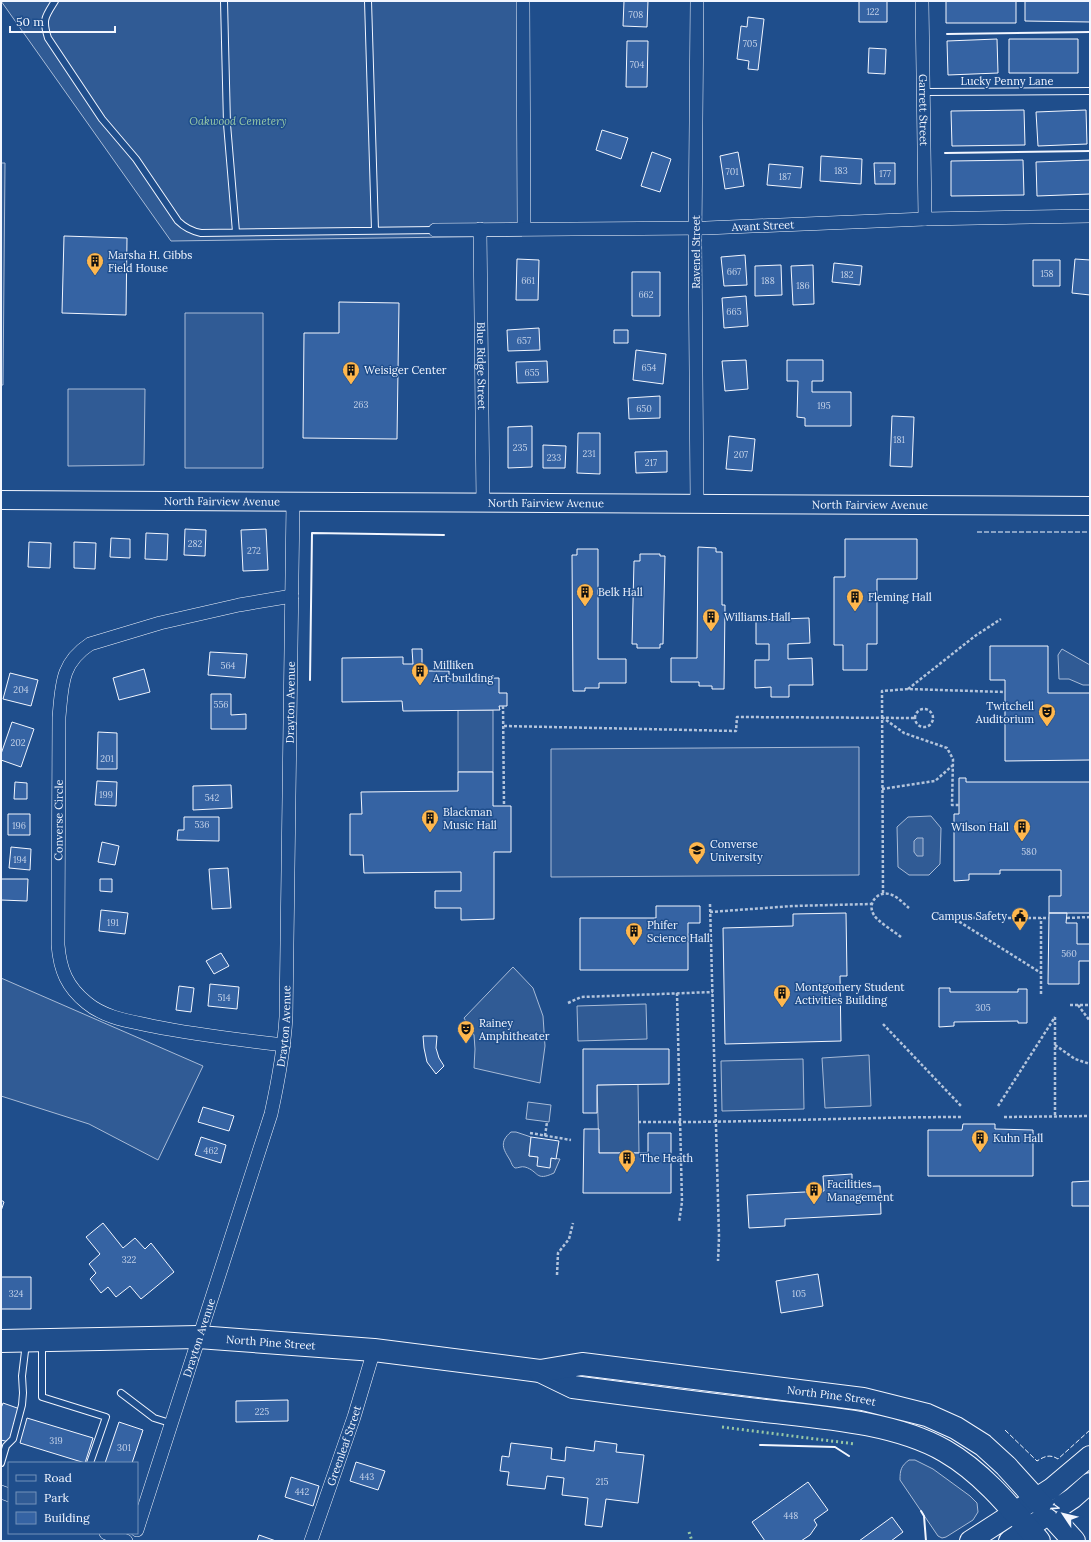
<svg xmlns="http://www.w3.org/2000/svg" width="1091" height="1542" viewBox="0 0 1091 1542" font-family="Lora,serif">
<rect width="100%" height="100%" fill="#1f4e8c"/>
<!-- green -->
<path fill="#305b95" stroke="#a8bbd7" d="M1 1H518L522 236 171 241Z
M1 163H5L3 385H1Z
M185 313H263V468H185Z
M68 389H145L144 465 68 466Z
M1062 649 1090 665V685H1083L1069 679H1059L1058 655Z
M458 710H493V772H458Z
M859 747V875L551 877V749Z
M931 816 941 828 940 864 929 875H909L898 867 897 827 908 817Z
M513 967 533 988 543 1016 545 1046 540 1083 474 1068 475 1049 474 1035 464 1018Z
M1 978 203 1066 158 1160 89 1124 1 1096Z
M646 1004 647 1039 578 1041 577 1006Z
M869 1055 871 1106 825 1108 822 1058Z
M803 1059 804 1109 722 1111 721 1061Z
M638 1084 639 1153H599L597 1085Z
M528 1102 551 1105 549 1122 526 1119Z
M511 1132H516L531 1137 529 1156 538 1157 550 1167 551 1158 560 1159 554 1173C535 1182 539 1171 525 1167 521 1166 519 1168 515 1168 512 1166 512 1164 510 1160 503 1149 499 1142 511 1132Z
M909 1460H915L933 1469 970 1496 977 1503 978 1512 973 1520 946 1537 942 1538 938 1536 900 1480C900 1470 901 1466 909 1460Z"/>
<!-- water -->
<path fill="#446ba0" stroke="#a8bbd7" d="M917 838H923V856H917L914 852V841Z"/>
<!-- building -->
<path fill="#3563a3" stroke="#f2f6ff" d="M624 1H648L647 27 623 26Z
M859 1H887V22H859Z
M946 1H1016V23H946Z
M1025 1H1090V22L1025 21Z
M748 17 764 19 758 70 748 69 749 61 737 59 741 26 747 27Z
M997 39 998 73 948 75 947 41Z
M1009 39H1078V73H1009Z
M627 41H648L647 87H626Z
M869 48 886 49 885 74 868 73Z
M1024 110 1025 145 952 146 951 111Z
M1086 110 1087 144 1038 146 1036 112Z
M602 130 628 138 621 159 596 150Z
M652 152 671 159 660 192 641 186Z
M738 152 744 186 725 189 720 156Z
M821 156 862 159 861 184 820 181Z
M1023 160 1024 195 951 196V161Z
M1090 160V194L1037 196 1036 162Z
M874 163H895V184H875Z
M769 164 803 167 801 188 767 185Z
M64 236 127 238 126 315 62 313Z
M745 255 747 285 724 286 721 257Z
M517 259 539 260 538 300H516Z
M1075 259 1090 260V295L1072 293Z
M1033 260H1060V286H1033Z
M834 263 862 266 860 285 832 282Z
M781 265 782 295 755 296V266Z
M813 265 814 304 793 305 791 266Z
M632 272H660V316H632Z
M746 296 748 326 724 328 722 298Z
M339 302 399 303 397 439 303 438 304 333H339Z
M539 328 540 350 508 351 507 330Z
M614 330H628V343H614Z
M636 350 666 354 663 384 633 380Z
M746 360 748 389 725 391 722 361Z
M787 360H823V381H812V392H851V426H805V418L797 417 798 381H787Z
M547 361 548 382 517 383 516 362Z
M660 396V418L629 419 628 398Z
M892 416 914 417 912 467 890 466Z
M532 426V467L508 468V427Z
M578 433H600V474L577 473Z
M729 436 755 439 752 471 726 469Z
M543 445 566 446 565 468H543Z
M667 451V472L636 473 635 452Z
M185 529 206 530 205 556 184 555Z
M266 529 268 570 243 571 241 530Z
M146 533 168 534 167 560 145 559Z
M111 538 130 539V558L110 557Z
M845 539H917V579H877V644H867V670H843V645H834V577H845Z
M29 542 51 543 50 568 28 567Z
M74 542 96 543 95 569 74 568Z
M698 547 716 548V552H722V605H725L724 689H712V686H699V682H671V658H697Z
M577 549H598V659H626V683H599V688H585V691H573L572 555H577Z
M640 554H660V556H665L663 644H660V648H637V644H632L634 561H640Z
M809 618 810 643 788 644V659L812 658 813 685H789V697H771V687L755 688V660H769V644H756V620Z
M990 646H1048V693H1090V760L1005 761V680H990Z
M412 649H422V671H449V679L499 678V693H507V706H499L500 710 403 711 402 701 342 702V658L403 657V664H413Z
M210 652 247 654 245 678 208 675Z
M144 669 150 692 119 700 113 678Z
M10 673 38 680 31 706 3 699Z
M211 694H231V715L246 714V729H211Z
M12 722 34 729 21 767 1 760V754Z
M98 732 117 733V769H97Z
M458 772H493V806H511V852H494V919L461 920V908H435V891H461V872L364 873 363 855H350V814H362L361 792 458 791Z
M959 778H966V782H1090V913H1049V896H1061V870H1000V874H969V880L954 881V814H959Z
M97 781 117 782 116 806 95 805Z
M15 782 27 783V799H14Z
M231 785 232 808 193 810V786Z
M8 814H30V835H8Z
M184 817H219V841L177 840 178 830H184Z
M102 842 119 846 115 865 98 862Z
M11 847 31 849 30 870 9 868Z
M228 868 231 908 212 909 209 869Z
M1 879H28L27 901 1 900Z
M100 879H112V892L100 891Z
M656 906H700V923H688V970H580V918H656Z
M101 910 128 913 125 934 99 931Z
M846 913 847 976H840L841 1041 725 1044 723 928 793 926V914Z
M1049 913H1067L1066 923H1077V944H1090V961H1079V984H1048Z
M221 953 229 966 214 974 206 961Z
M210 984 239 987 237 1009 208 1006Z
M179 986 194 988 191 1012 176 1010Z
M939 988H950V992H1018V989H1027V1023H1018V1021L954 1022V1026L939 1027Z
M423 1036H437L436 1048 439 1058 444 1066 436 1074 427 1062 424 1048Z
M583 1049H669V1084L597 1085V1113H583Z
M203 1107 234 1116 229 1131 198 1122Z
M963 1124H995V1129L1033 1130V1176H928V1130H962Z
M584 1129H599V1153H648V1133H671V1193H583Z
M201 1137 226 1145 221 1163 195 1155Z
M531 1137 559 1141 556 1159 551 1158 550 1168 537 1166 538 1157 529 1156Z
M852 1174V1187L880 1186 881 1214 785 1219V1226L749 1228 747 1195 824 1191 823 1176Z
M1090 1181V1206H1072V1182Z
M1 1200 4 1202 1 1211Z
M103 1223 123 1248 135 1238 145 1249 151 1243 174 1272 141 1299 130 1286 116 1297 108 1287 101 1293 90 1279 96 1273 89 1264 100 1254 86 1237Z
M818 1274 823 1306 781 1313 776 1281Z
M1 1277H31V1309H1Z
M288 1400V1421L236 1422V1401Z
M3 1403 20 1409 9 1442 1 1440V1408Z
M27 1418 93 1438 85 1463 20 1443Z
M119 1422 143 1430 132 1463H105Z
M595 1441 617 1444 616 1452 644 1455 638 1503 606 1499 602 1527 585 1525 588 1498 562 1495 564 1478 547 1476 545 1489 507 1485 509 1472 500 1471 502 1456 509 1457 511 1443 552 1448 551 1459 565 1461 566 1447 594 1451Z
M356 1462 385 1471 378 1490 350 1481Z
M291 1477 319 1486 313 1506 285 1497Z
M808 1482 828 1510 814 1520 817 1525 810 1535 801 1541H765L752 1522Z
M892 1517 903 1532 891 1541H859Z
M259 1535 276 1541H257Z"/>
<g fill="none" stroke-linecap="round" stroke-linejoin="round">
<!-- lane casing -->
<g stroke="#f2f6ff" stroke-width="8">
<path id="lane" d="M55 1C45 17 42 19 48 38L102 119 136 159 178 221C185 228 191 231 201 233L435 230
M224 1 227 124 236 232
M368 1 375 230
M924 92 1090 91
M42 1343V1397L106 1417 90 1463
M121 1393 154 1418 170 1423
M1 1463 6 1446 13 1439 22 1405 23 1393 22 1376 26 1343"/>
</g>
<!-- street casing -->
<g stroke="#f2f6ff" stroke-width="14">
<g id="street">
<path d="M523 1 524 228"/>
<path id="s1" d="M922 1 925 219"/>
<path id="s2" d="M480 229 483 503"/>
<path id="s3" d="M435 230 706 228 925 219 1090 216"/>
<path d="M697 503 695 242 697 1"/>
<path id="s4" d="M284 1045C240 1040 196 1035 152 1026 129 1021 105 1018 87 1003 67 987 60 970 58 945L59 717C62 685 61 663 90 644L160 623 239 605 292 596"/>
<path d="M1 1492 9 1495"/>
<path id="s5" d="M137 1530 271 1114C278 1082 284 1051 286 1017L293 502"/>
<path d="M106 1533 126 1541"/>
<path id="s6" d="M311 1541 354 1417 374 1350"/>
</g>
</g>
<!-- secondary casing -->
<g stroke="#f2f6ff" stroke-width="20">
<g id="secondary">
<path id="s7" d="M1 500 1090 506"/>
</g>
</g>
<!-- primary casing -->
<g stroke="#f2f6ff" stroke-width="22">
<path id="primary" d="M970 1541 1052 1488 1090 1456
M1009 1541 1073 1498 1090 1483"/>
</g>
<!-- highway casing -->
<g stroke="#f2f6ff" stroke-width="24">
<g id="highway">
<path id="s8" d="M1 1341 198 1337 374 1350 540 1371 573 1387C634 1395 696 1403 757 1410 816 1417 893 1421 945 1451 983 1473 1011 1508 1039 1541"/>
<path id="s9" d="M540 1371 582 1364 863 1399 927 1415 956 1428 983 1445 1006 1466 1074 1541"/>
</g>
</g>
<!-- path -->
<path stroke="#b3c4dc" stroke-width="2.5" stroke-dasharray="3 2" stroke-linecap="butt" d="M908 689 975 636 1001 619
M503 706 504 806
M915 718a9 9 0 1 1 18 0a9 9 0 1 1-18 0Z
M882 717 904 733 947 748 953 759 952 805H959
M504 726 736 731 737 717 916 718
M882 789 935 781 952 766
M883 893 882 691 908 689 1005 692
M710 904 719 1237 718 1261
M710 912 793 906 871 904
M943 918H1049
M1067 918 1090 917
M955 919 1041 973
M901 937C895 932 877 921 874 915 866 903 879 889 892 895 898 897 904 904 909 908
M677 993 682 1202 679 1222
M1041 994V918
M568 1003 581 997 713 992
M1070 1005H1090
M1078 1005 1090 1021
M1055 1017V1117
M883 1024 962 1107
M1055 1045 1075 1059 1090 1064
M998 1106 1055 1017
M1004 1117 1090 1116
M638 1122C746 1123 854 1117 962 1117
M530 1133 571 1140
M545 1136 547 1122
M557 1275 558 1253 569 1239 573 1223"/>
<!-- lane -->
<use href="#lane" stroke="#1f4e8c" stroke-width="6"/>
<!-- street -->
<use href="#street" stroke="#1f4e8c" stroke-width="13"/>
<!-- secondary -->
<use href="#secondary" stroke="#1f4e8c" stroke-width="18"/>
<!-- primary -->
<use href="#primary" stroke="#1f4e8c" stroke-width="20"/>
<!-- highway -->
<use href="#highway" stroke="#1f4e8c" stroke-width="22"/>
<!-- hedge -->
<path stroke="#97c8a6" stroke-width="3" stroke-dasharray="2 3" stroke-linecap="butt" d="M722 1427 855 1444
M689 1532 692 1541"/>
<!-- fence -->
<path stroke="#f2f6ff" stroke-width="1" stroke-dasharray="5 2" stroke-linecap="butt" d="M977 532H1087
M1005 1430 1037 1461C1045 1456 1050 1454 1058 1459L1090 1430"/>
<!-- wall -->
<path stroke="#f2f6ff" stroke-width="2" d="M947 34 1090 32
M945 153 1090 151
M310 680 312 533 444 535
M760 1445 835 1447 849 1456
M921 1511 924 1516 926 1541"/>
</g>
<!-- icons -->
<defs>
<g id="building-pin" transform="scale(0.9)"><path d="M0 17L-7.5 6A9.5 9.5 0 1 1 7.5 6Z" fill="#ffb74d" stroke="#1f4e8c"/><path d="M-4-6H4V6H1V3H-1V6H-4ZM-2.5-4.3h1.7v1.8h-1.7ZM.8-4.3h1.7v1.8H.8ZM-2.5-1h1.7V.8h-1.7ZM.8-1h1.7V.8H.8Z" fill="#111"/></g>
<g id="theatre-pin" transform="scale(0.9)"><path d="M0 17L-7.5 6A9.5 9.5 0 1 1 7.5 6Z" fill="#ffb74d" stroke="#1f4e8c"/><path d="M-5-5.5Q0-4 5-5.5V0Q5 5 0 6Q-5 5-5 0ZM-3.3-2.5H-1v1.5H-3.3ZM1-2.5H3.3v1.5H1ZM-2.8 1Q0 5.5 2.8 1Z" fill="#111"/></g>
<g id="university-pin" transform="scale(0.9)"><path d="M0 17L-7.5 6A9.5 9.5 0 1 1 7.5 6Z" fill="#ffb74d" stroke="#1f4e8c"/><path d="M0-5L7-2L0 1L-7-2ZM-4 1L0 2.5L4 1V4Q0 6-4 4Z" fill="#111"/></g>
<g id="civic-pin" transform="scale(0.9)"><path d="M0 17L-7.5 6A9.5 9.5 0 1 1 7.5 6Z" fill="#ffb74d" stroke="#1f4e8c"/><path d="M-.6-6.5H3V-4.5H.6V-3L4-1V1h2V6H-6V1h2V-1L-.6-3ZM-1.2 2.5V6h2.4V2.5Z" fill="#111"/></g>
</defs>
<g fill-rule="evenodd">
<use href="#building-pin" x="95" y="261"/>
<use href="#building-pin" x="351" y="370"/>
<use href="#building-pin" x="585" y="592"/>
<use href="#building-pin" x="855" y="597"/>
<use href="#building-pin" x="711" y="617"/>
<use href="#building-pin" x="420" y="671"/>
<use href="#theatre-pin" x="1047" y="712"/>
<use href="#building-pin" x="430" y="818"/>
<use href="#building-pin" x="1022" y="827"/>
<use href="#university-pin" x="697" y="850"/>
<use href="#civic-pin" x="1020" y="916"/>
<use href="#building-pin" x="634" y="931"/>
<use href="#building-pin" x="782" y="993"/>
<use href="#theatre-pin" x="466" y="1029"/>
<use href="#building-pin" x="980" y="1138"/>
<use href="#building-pin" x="627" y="1158"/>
<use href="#building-pin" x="814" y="1190"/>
</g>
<g text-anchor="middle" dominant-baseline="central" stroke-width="3" stroke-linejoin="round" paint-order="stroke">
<!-- number labels -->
<g font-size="9" fill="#c3d1e8">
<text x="873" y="11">122</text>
<text x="636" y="14">708</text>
<text x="750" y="43">705</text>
<text x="637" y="64">704</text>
<text x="841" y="170">183</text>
<text x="732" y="171">701</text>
<text x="885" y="173">177</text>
<text x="785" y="176">187</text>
<text x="734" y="271">667</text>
<text x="1047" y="273">158</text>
<text x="847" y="274">182</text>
<text x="528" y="280">661</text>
<text x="768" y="280">188</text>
<text x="803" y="285">186</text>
<text x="646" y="294">662</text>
<text x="734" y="311">665</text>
<text x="524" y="340">657</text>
<text x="649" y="367">654</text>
<text x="532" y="372">655</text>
<text x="361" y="404">263</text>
<text x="824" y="405">195</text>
<text x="644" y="408">650</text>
<text x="899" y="439">181</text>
<text x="520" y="447">235</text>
<text x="589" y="453">231</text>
<text x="741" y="454">207</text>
<text x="554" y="457">233</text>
<text x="651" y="462">217</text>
<text x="195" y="543">282</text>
<text x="254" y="550">272</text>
<text x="228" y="665">564</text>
<text x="21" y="689">204</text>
<text x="221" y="704">556</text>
<text x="18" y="742">202</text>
<text x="107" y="758">201</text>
<text x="106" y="794">199</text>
<text x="212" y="797">542</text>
<text x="202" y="824">536</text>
<text x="19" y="825">196</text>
<text x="1029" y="851">580</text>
<text x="20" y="859">194</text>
<text x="113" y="922">191</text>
<text x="1069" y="953">560</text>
<text x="224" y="997">514</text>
<text x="983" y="1007">305</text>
<text x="211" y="1150">462</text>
<text x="129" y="1259">322</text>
<text x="16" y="1293">324</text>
<text x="799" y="1293">105</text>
<text x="262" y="1411">225</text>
<text x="56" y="1440">319</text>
<text x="124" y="1447">301</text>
<text x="367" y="1476">443</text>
<text x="602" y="1481">215</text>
<text x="302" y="1491">442</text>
<text x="791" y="1515">448</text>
</g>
<!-- street labels -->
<g font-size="11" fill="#f2f6ff" stroke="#1f4e8c">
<text x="1007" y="81">Lucky Penny Lane</text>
<text stroke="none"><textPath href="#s1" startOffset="109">Garrett Street</textPath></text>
<text stroke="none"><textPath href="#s3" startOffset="328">Avant Street</textPath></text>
<text transform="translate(696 252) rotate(-90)">Ravenel Street</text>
<text stroke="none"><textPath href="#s2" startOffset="137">Blue Ridge Street</textPath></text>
<text stroke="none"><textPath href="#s7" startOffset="221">North Fairview Avenue</textPath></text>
<text stroke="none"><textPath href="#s7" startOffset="545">North Fairview Avenue</textPath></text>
<text stroke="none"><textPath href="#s7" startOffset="869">North Fairview Avenue</textPath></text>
<text stroke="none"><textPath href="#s5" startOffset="850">Drayton Avenue</textPath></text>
<text stroke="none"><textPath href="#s4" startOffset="395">Converse Circle</textPath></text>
<text stroke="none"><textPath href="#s5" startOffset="526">Drayton Avenue</textPath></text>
<text stroke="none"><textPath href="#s5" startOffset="202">Drayton Avenue</textPath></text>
<text stroke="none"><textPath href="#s8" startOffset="270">North Pine Street</textPath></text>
<text stroke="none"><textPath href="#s9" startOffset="294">North Pine Street</textPath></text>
<text stroke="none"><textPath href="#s6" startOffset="101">Greenleaf Street</textPath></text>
</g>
<!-- park labels -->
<g font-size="11" font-style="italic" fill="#97c8a6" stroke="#1f4e8c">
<text x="238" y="121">Oakwood Cemetery</text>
</g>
<!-- poi labels -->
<g font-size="11" fill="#f2f6ff" stroke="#1f4e8c" text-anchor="start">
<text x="108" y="255">Marsha H. Gibbs<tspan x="108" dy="13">Field House</tspan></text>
<text x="364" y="370">Weisiger Center</text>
<text x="598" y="592">Belk Hall</text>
<text x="868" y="597">Fleming Hall</text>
<text x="724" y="617">Williams Hall</text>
<text x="433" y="665">Milliken<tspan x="433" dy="13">Art building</tspan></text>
<text x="1034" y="706" text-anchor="end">Twitchell<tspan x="1034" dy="13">Auditorium</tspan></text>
<text x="443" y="812">Blackman<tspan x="443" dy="13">Music Hall</tspan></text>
<text x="1009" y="827" text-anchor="end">Wilson Hall</text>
<text x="710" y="844">Converse<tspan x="710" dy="13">University</tspan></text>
<text x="1007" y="916" text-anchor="end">Campus Safety</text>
<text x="647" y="925">Phifer<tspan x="647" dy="13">Science Hall</tspan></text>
<text x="795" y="987">Montgomery Student<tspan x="795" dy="13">Activities Building</tspan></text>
<text x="479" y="1023">Rainey<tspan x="479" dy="13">Amphitheater</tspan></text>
<text x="993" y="1138">Kuhn Hall</text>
<text x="640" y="1158">The Heath</text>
<text x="827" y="1184">Facilities<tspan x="827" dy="13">Management</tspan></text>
</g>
</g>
<!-- border -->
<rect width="1091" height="1542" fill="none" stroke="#f2f6ff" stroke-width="4"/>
<!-- legend -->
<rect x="8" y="1462" width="130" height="72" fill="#1f4e8c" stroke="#7391ba"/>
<rect x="16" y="1475" width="20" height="6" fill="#1f4e8c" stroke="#7391ba"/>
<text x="44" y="1482" font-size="12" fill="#f2f6ff">Road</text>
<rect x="16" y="1492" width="20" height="12" fill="#305b95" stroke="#7391ba"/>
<text x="44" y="1502" font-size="12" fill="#f2f6ff">Park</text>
<rect x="16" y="1512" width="20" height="12" fill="#3563a3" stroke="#7391ba"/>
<text x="44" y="1522" font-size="12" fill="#f2f6ff">Building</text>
<!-- north arrow -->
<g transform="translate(1063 1514) rotate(305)" stroke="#1f4e8c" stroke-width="3" paint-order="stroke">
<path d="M0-3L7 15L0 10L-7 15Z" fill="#f2f6ff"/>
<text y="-6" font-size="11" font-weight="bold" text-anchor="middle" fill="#f2f6ff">N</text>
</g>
<!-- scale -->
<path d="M10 26v6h105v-6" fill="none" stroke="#f2f6ff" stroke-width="2"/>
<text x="16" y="26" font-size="12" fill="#f2f6ff" stroke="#1f4e8c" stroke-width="3" paint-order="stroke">50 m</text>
</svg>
